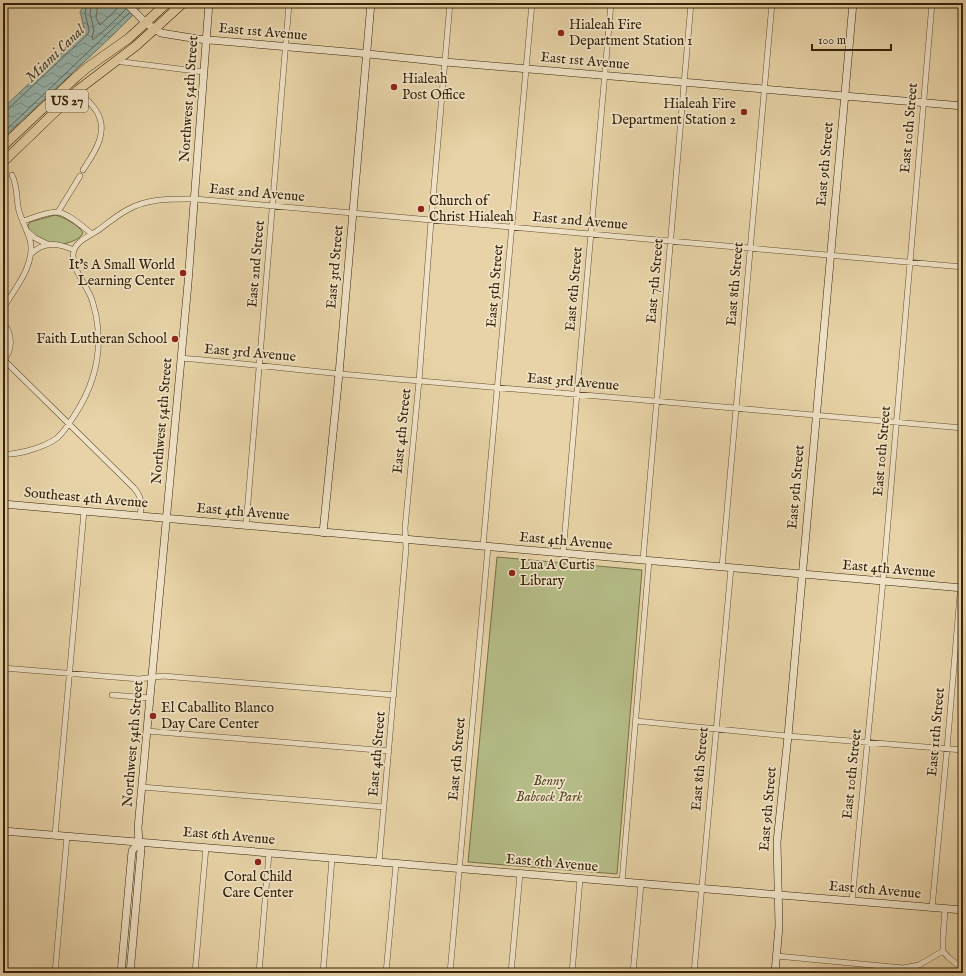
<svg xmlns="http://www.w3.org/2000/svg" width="966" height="976" viewBox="0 0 966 976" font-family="'IM FELL English',serif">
<defs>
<pattern id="water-waves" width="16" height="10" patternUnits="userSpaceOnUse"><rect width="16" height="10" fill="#98b6af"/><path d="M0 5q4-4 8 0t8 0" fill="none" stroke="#7d948c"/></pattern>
</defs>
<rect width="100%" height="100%" fill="#e7d3a7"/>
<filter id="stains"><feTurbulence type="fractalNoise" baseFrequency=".005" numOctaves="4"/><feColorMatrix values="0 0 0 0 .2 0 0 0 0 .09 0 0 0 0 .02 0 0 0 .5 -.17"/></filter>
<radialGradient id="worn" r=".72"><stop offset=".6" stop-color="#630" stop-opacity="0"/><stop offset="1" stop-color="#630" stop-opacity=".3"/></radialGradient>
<!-- park -->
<path fill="#b5bc87" stroke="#766f48" d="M55 215C62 216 80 226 83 233L81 236C78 239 72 242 67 243 55 246 29 240 28 225L30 222Z
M497 557 642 570 617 874 468 862Z"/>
<!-- water -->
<path fill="url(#water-waves)" stroke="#717b6c" d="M84 3H145L114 34 3 138V108L85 31C83 26 82 17 80 13Z"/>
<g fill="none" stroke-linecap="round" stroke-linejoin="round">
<!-- shore -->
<path stroke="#676c5c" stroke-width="1" d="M92 3 90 13 94 30 92 37 93 40 107 28 126 9
M98 3 96 18 100 25 122 4
M3 111 7 110 88 34 89 30 85 13 87 3
M3 133 129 13"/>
<!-- street casing -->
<g stroke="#624e30" stroke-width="6">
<path id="street" d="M115 61 204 72
M78 90C84 97 92 104 97 112 109 133 94 153 83 170
M58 212 80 176
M23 221C33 218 46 212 57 212 68 213 83 227 92 234
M27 231 35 238 49 245
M31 254C44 241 58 243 74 250
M3 308C15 289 36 264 30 240 27 230 22 221 19 211 16 199 18 187 12 175
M3 323C13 334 13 350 3 361
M181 358C261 365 341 375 420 381 601 397 782 411 963 428
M4 360 134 488C142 497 142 504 140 516
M3 454C11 455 19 453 27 451 38 448 48 445 57 438 64 432 69 424 74 416 94 386 103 351 96 315 94 308 93 301 90 295 84 282 69 264 74 250 77 241 89 236 97 231 107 224 116 216 127 210 148 198 171 199 195 199L963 267
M3 518 4 504
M246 526 289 4
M483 546 532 3
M563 554 611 3
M643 560 691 3
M722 567 772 3
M3 668 139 679 163 676 394 695
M112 695 150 698
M636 721 788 736 963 750
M147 731 389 751
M142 787 384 807
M55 835 84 511
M379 862 406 548 405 528 419 381 431 221 450 3
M622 882 649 561
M852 901 883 581 932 3
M932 908 947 749 963 559
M943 951V938L945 909
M943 951 948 957 963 969
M777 956 903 968 919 965 943 951
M55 973 67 836
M195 973 206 847
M259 973 269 853
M323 973 332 858
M386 973 396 864
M450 973 488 547
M511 973 520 874
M572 973 580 879
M633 973 641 884
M694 973 731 568"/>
</g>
<!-- secondary casing -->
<g stroke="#362208" stroke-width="8">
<path id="secondary" d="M126 3 146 23 161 33 198 39 359 53 445 62 963 106
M3 4V3
M3 504 963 588
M323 533 339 374 371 3
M3 831 963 910
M121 973 132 851 139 842
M130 973 141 849 139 842 138 828 188 283 209 3
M775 973 779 926 777 842 788 736 853 3"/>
</g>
<!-- highway casing -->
<g stroke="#362208" stroke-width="10">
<path id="highway" d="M3 146 76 77 88 67 129 38 167 3
M3 162 78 90 137 45 183 3"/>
</g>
<!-- street -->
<use href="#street" stroke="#efe2c6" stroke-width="5"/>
<!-- secondary -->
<use href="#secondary" stroke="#efe2c6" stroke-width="7"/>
<!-- highway -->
<use href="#highway" stroke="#e7d3a7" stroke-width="9"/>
</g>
<!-- markers -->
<g fill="#8f2418" stroke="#efe2c6" stroke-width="1.5">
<circle cx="561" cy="33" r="4"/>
<circle cx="394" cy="87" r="4"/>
<circle cx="744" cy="112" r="4"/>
<circle cx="421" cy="209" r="4"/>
<circle cx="183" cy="273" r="4"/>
<circle cx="175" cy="339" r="4"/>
<circle cx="512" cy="573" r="4"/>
<circle cx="153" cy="716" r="4"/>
<circle cx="258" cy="862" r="4"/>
</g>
<g text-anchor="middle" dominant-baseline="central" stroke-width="3.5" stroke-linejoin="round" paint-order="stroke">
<!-- shield labels -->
<rect fill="#efe2c6" stroke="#6e5c41" stroke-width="1" x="46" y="90" width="42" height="22" rx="3"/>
<g font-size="13" font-weight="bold" fill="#362208">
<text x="67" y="101">US 27</text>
</g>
<!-- poi labels -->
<g font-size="14" fill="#362208" stroke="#efe2c6" text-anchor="start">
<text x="569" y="25">Hialeah Fire<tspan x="569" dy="16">Department Station 1</tspan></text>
<text x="402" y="79">Hialeah<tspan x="402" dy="16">Post Office</tspan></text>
<text x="736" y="104" text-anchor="end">Hialeah Fire<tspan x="736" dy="16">Department Station 2</tspan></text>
<text x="429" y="201">Church of<tspan x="429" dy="16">Christ Hialeah</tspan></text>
<text x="175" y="265" text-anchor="end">It's A Small World<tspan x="175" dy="16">Learning Center</tspan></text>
<text x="167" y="339" text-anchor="end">Faith Lutheran School</text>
<text x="520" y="565">Lua A Curtis<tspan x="520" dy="16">Library</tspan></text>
<text x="161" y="708">El Caballito Blanco<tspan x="161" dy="16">Day Care Center</tspan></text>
<text x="258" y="877" text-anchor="middle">Coral Child<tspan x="258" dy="16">Care Center</tspan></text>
</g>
<!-- street labels -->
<g font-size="14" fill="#362208" stroke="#efe2c6">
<text transform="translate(263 32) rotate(5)">East 1st Avenue</text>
<text transform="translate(585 61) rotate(5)">East 1st Avenue</text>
<text transform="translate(189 99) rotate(-86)">Northwest 54th Street</text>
<text transform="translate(909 128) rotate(-85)">East 10th Street</text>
<text transform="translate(825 164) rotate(-85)">East 9th Street</text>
<text transform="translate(257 193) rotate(5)">East 2nd Avenue</text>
<text transform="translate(580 221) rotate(5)">East 2nd Avenue</text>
<text transform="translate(256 264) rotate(-85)">East 2nd Street</text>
<text transform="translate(335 267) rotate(-85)">East 3rd Street</text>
<text transform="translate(655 281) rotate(-85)">East 7th Street</text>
<text transform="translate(735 284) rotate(-85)">East 8th Street</text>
<text transform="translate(495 286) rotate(-85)">East 5th Street</text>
<text transform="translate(574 289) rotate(-85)">East 6th Street</text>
<text transform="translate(250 353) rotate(5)">East 3rd Avenue</text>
<text transform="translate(573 382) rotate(5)">East 3rd Avenue</text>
<text transform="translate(162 421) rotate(-85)">Northwest 54th Street</text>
<text transform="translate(402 431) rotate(-84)">East 4th Street</text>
<text transform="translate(882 451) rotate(-85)">East 10th Street</text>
<text transform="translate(796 487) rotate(-85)">East 9th Street</text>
<text transform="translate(86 498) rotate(5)">Southeast 4th Avenue</text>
<text transform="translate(243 512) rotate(5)">East 4th Avenue</text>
<text transform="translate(566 541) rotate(5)">East 4th Avenue</text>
<text transform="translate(889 569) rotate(5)">East 4th Avenue</text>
<text transform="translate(936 732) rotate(-85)">East 11th Street</text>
<text transform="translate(133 744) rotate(-85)">Northwest 54th Street</text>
<text transform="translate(377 754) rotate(-85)">East 4th Street</text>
<text transform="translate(457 759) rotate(-85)">East 5th Street</text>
<text transform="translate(700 769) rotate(-85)">East 8th Street</text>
<text transform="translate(852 774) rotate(-84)">East 10th Street</text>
<text transform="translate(768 809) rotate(-85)">East 9th Street</text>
<text transform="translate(229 836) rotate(5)">East 6th Avenue</text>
<text transform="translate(552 863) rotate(5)">East 6th Avenue</text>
<text transform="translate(875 890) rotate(5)">East 6th Avenue</text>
</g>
<!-- park labels -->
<g font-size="14" font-style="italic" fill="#564828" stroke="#efe2c6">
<text x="549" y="781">Benny<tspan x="549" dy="16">Babcock Park</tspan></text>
</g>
<!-- water labels -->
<g font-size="15" font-style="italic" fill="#4e4732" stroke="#efe2c6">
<text transform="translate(55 54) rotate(-44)">Miami Canal</text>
</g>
</g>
<!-- margin -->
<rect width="966" height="976" fill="none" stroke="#e7d3a7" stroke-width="16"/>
<rect x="4" y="4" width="958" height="968" fill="none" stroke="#362208" stroke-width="2"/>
<rect x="8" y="8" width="950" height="960" fill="none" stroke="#362208"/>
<!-- scale -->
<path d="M812 44v6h79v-6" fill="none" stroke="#362208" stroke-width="2"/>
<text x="818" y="44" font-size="12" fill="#362208" stroke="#efe2c6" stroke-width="3" paint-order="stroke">100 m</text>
<rect width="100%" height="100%" filter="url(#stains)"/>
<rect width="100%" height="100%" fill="url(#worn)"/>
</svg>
